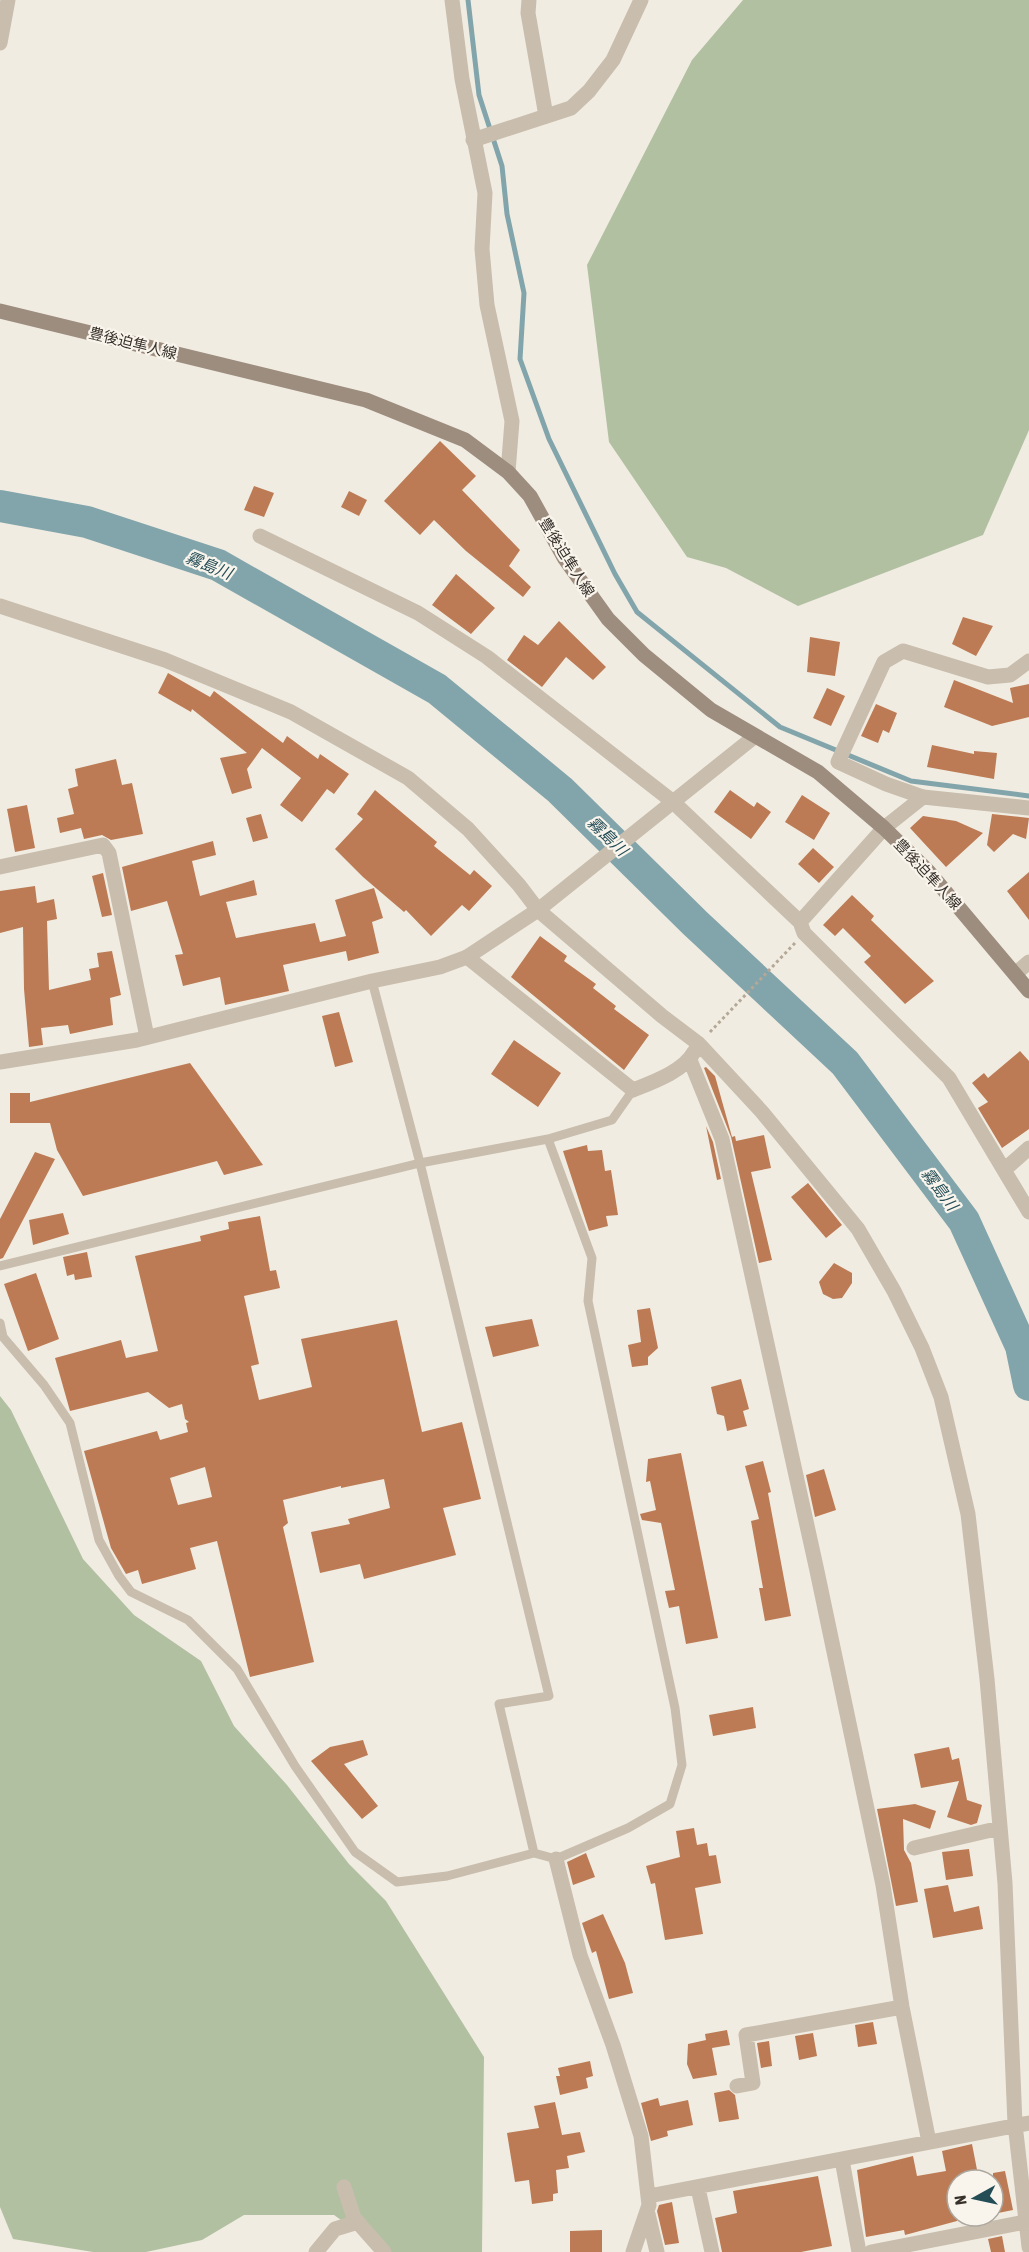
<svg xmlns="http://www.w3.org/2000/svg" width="1029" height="2252" viewBox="0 0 1029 2252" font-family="'Asap Condensed','Noto Sans JP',sans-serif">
<rect width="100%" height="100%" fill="#f1ece1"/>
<!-- green -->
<path fill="#b2c0a2" d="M743 0H1029V430L983 535 798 606 726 568 687 557 609 442 587 265 692 60Z
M0 1396 11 1410 83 1559 134 1615 201 1661 234 1726 287 1785 349 1864 386 1901 484 2057 482 2252H386L334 2215H244L202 2240 146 2252H93L13 2239 0 2207Z"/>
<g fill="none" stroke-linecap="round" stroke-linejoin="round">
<!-- stream -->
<path stroke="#82a5ac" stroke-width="5" d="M468 0 479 95 502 166 507 214 524 293 520 359 549 439 615 574 637 612 780 727 911 781 1029 796"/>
<!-- river -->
<path stroke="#82a5ac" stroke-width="32" d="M0 506 87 522 218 565 437 689 560 790 695 923 845 1063 964 1221 1021 1346 1029 1385"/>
</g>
<!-- building -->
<path fill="#bc7b54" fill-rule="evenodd" d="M440 441 476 476 462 490 520 550 509 566 531 587 523 597 466 551 434 520 420 535 384 501Z
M254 486 274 493 264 517 244 510Z
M349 491 367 500 359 516 341 507Z
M456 574 495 608 471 634 432 605Z
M963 617 993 626 976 656 952 644Z
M559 621 606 667 593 680 566 657 542 687 507 660 524 635 538 645Z
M810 637 840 642 835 676 807 672Z
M168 673 210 697 214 691 283 743 287 736 318 759 320 754 349 774 334 794 327 789 302 822 280 805 301 778 262 748 247 769 252 788 232 794 220 758 247 753 192 709 191 712 158 693Z
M954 680 1013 703 1010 688 1029 684V717L992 726 944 707Z
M827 688 845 696 831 726 813 718Z
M876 704 897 713 889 733 883 730 878 743 861 736Z
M932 745 974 754V751L997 753 994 779 927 767Z
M116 759 122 785 132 783 143 834 111 840 102 835 84 839 81 828 60 833 57 818 74 814 68 789 78 786 75 769Z
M375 790 437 842 434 846 470 875 474 870 492 886 469 911 462 905 431 936 406 910 404 912 363 877 335 849 363 819 357 814Z
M730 790 754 807 757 802 771 812 751 839 714 812Z
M802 795 830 813 814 840 785 822Z
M27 805 35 848 15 852 7 809Z
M261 814 268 838 253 842 246 818Z
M992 814 1029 818 1026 839 1013 834 994 852 987 845Z
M923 816 956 821 983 833 946 867 910 828Z
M213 841 216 855 192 861 200 896 254 880 257 895 226 902 236 938 315 923 320 942 346 936 335 900 374 888 383 918 372 922 379 953 348 961 346 951 283 965 289 991 225 1005 220 977 183 986 175 955 183 954 167 901 131 911 122 867Z
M813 848 834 867 819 883 798 864Z
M1029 872V920L1007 891Z
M103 873 112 915 102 917 92 876Z
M35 886 37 903 54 899 57 919 47 921 49 990 91 980 89 969 99 967 97 953 112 951 121 995 110 998 113 1025 70 1034 68 1025 41 1028 43 1045 29 1047 24 989 23 927 0 933V891Z
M852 895 874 916 871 920 934 981 905 1004 864 962 871 956 843 928 835 936 823 925Z
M540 936 567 956 564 961 596 984 593 988 616 1006 614 1009 649 1035 624 1070 511 977Z
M339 1012 353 1062 335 1067 322 1016Z
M514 1040 561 1073 538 1107 491 1074Z
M1020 1051 1029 1061V1129L1002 1148 978 1108 988 1102 972 1083 984 1073 988 1078Z
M190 1063 263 1165 224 1175 217 1161 83 1196 57 1150 50 1123H10V1093H30V1102Z
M706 1067 715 1076 732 1137 735 1136 736 1141 764 1135 771 1168 751 1172 772 1260 759 1263 731 1137 704 1068Z
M706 1126 713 1142 721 1179 717 1180Z
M587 1145 588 1151 602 1150 605 1171 611 1170 618 1215 606 1216 608 1226 589 1231 563 1151Z
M35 1152 55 1159 3 1258 0 1259V1219Z
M808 1183 842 1225 826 1238 791 1197Z
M63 1213 69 1234 33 1245 29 1220Z
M260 1216 270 1271 276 1270 280 1288 244 1296 259 1364 251 1366 259 1400 312 1387 301 1339 397 1320 422 1432 462 1422 481 1499 443 1508 456 1555 364 1579 360 1564 320 1573 311 1532 350 1524 348 1519 390 1508 384 1479 341 1488V1486L283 1500 288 1523 283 1527 314 1662 250 1677 217 1541 190 1548 196 1569 142 1584 138 1570 126 1574 111 1548 84 1451 157 1431 160 1440 188 1432 186 1423 189 1422 185 1419 182 1404 169 1408 148 1392 70 1411 55 1358 121 1340 126 1358 158 1351 135 1256 201 1241 200 1236 229 1229 228 1222ZM205 1467 212 1497 178 1505 170 1478Z
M87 1252 92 1277 75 1280 74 1274 67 1276 63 1257Z
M834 1263 852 1273V1283L842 1298 833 1299 823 1294 819 1282Z
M36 1273 59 1339 28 1351 4 1284Z
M650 1308 658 1348 648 1357V1365L632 1367 628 1345 641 1342 637 1310Z
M532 1319 539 1346 493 1357 485 1327Z
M741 1379 749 1409 743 1411 747 1426 727 1431 724 1416 717 1414 711 1387Z
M681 1453 718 1638 686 1644 679 1606 669 1608 665 1591 675 1590 661 1523 642 1520 640 1514 656 1510 650 1481 646 1482 648 1459Z
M763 1461 771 1492 768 1493 791 1616 765 1621 759 1588H763L751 1521 759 1519 745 1466Z
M824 1469 836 1510 815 1517 806 1475Z
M753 1707 756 1728 713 1736 709 1715Z
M363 1740 368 1755 344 1764 378 1806 362 1819 311 1761 330 1747Z
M949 1747 952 1760 959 1758 967 1800 982 1805 977 1823 971 1825 947 1817 959 1781 921 1788 914 1754Z
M915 1804 936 1811 930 1829 903 1819 904 1850 911 1863 918 1902 896 1906 877 1809Z
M694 1828 697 1845 707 1843 709 1856 716 1855 721 1883 695 1888 703 1934 665 1940 655 1883 651 1884 646 1866 680 1857 676 1831Z
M969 1849 973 1876 946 1880 942 1852Z
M586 1853 595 1877 573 1885 567 1862Z
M948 1885 954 1912 979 1906 983 1929 933 1938 924 1889Z
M603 1914 625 1963 633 1993 609 1999 596 1951 592 1953 582 1923Z
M873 2022 877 2044 858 2047 855 2025Z
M727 2030 730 2045 712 2048 717 2075 693 2079 687 2064 688 2044 706 2040 705 2034Z
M813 2033 817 2056 799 2060 795 2036Z
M769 2041 772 2066 761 2068 757 2043Z
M590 2061 593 2076 586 2078 588 2088 560 2095 556 2076H560L558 2068Z
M729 2090 735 2095 739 2119 719 2122 714 2093Z
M658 2098 660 2106 688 2100 693 2125 667 2131 668 2136 651 2141 641 2103Z
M555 2102 562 2135 580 2132 585 2152 567 2156 569 2168 556 2170 558 2193 553 2194V2201L532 2204 529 2180 515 2182 507 2133 539 2128 534 2106Z
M972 2144 979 2180H957V2221L905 2235 904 2230 866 2237 857 2170 913 2156 917 2176 946 2171 942 2151Z
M1005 2171 1013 2210 993 2214V2173Z
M818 2176 832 2246 801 2252H722L715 2218 737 2213 733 2191Z
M672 2202 679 2243 665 2245 657 2211 659 2205Z
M602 2230V2252H570V2231Z
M1002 2236 1005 2252H991L988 2239Z"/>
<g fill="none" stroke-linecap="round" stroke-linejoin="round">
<!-- path -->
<path stroke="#b5a897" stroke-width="3" stroke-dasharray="3 3" stroke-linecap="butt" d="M710 1032 795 943"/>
<!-- service -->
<path stroke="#c9bdad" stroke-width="9" d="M372 981 420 1163 549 1696 499 1704 534 1853 556 1859 628 1828 670 1804 682 1765 675 1708 588 1301 592 1258 548 1139
M0 1266 420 1163 548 1139 612 1120 633 1090
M0 1323 3 1337 44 1385 70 1423 99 1540 119 1576 131 1592 188 1620 237 1669 295 1766 355 1852 397 1882 447 1876 534 1853"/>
<!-- minor -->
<path stroke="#c9bdad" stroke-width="15" d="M452 0 462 79 485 193 482 249 487 305 512 421 508 472
M529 0 528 13 546 116
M0 43 8 0
M260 536 418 613 487 657 672 801 800 922 804 933 949 1078 1029 1212
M0 606 165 660 291 712 408 778 468 829 519 885 538 910 662 1016 699 1044 762 1112 858 1229 894 1291 922 1348 941 1397 968 1514 987 1679 1005 1883 1015 2124 1029 2247
M923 797 886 784 838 762 884 662 903 651 988 677 1010 675 1029 661
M0 867 103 845 109 853 147 1037
M800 922 884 828
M467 957 633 1090C653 1082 684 1071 694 1052
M1015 974 1029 962
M690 1060 722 1139 817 1571 883 1885 902 2007 929 2142
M1004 1170 1029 1148
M914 1848 1000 1828
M556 1859 580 1955 613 2045 641 2136 649 2205 633 2252
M737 2086 753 2083 746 2035 902 2007
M842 2160 859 2252
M344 2187 354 2218 384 2252
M698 2188 712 2252
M649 2196 1029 2123
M648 2214 657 2252
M316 2252 335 2229 358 2222
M871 2252 1025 2222"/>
<!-- tertiary -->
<path stroke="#c9bdad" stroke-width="15" d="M473 140 571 108 589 91 613 60 641 0
M884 828 923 797 1029 808
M0 1062 137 1040 372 981 440 967 467 957 538 910 754 737"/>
<!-- secondary -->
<path stroke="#9d8d7f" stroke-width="15" d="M0 311 366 400 465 440 508 472 530 496 565 559 608 619 644 655 711 710 818 772 884 828 928 871 1029 991"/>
</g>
<g text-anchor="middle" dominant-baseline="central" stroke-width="4.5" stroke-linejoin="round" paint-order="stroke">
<!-- street labels -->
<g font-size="15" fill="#38312b" stroke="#f9f5ed">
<text transform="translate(133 343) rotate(14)">豊後迫隼人線</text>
<text transform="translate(567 557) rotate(58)">豊後迫隼人線</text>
<text transform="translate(928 874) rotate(47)">豊後迫隼人線</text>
</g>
<!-- water labels -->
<g font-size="16" font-style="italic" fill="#244d56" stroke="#f9f5ed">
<text transform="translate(209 565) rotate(22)">霧島川</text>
<text transform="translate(608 836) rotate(44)">霧島川</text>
<text transform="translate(940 1189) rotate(53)">霧島川</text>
</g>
</g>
<!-- north arrow -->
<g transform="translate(975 2198) rotate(262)"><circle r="28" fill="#f9f5ed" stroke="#aca79f" stroke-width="1.5"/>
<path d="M0-4.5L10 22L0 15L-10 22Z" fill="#244d56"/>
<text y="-9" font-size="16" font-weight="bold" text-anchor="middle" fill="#38312b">N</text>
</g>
</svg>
